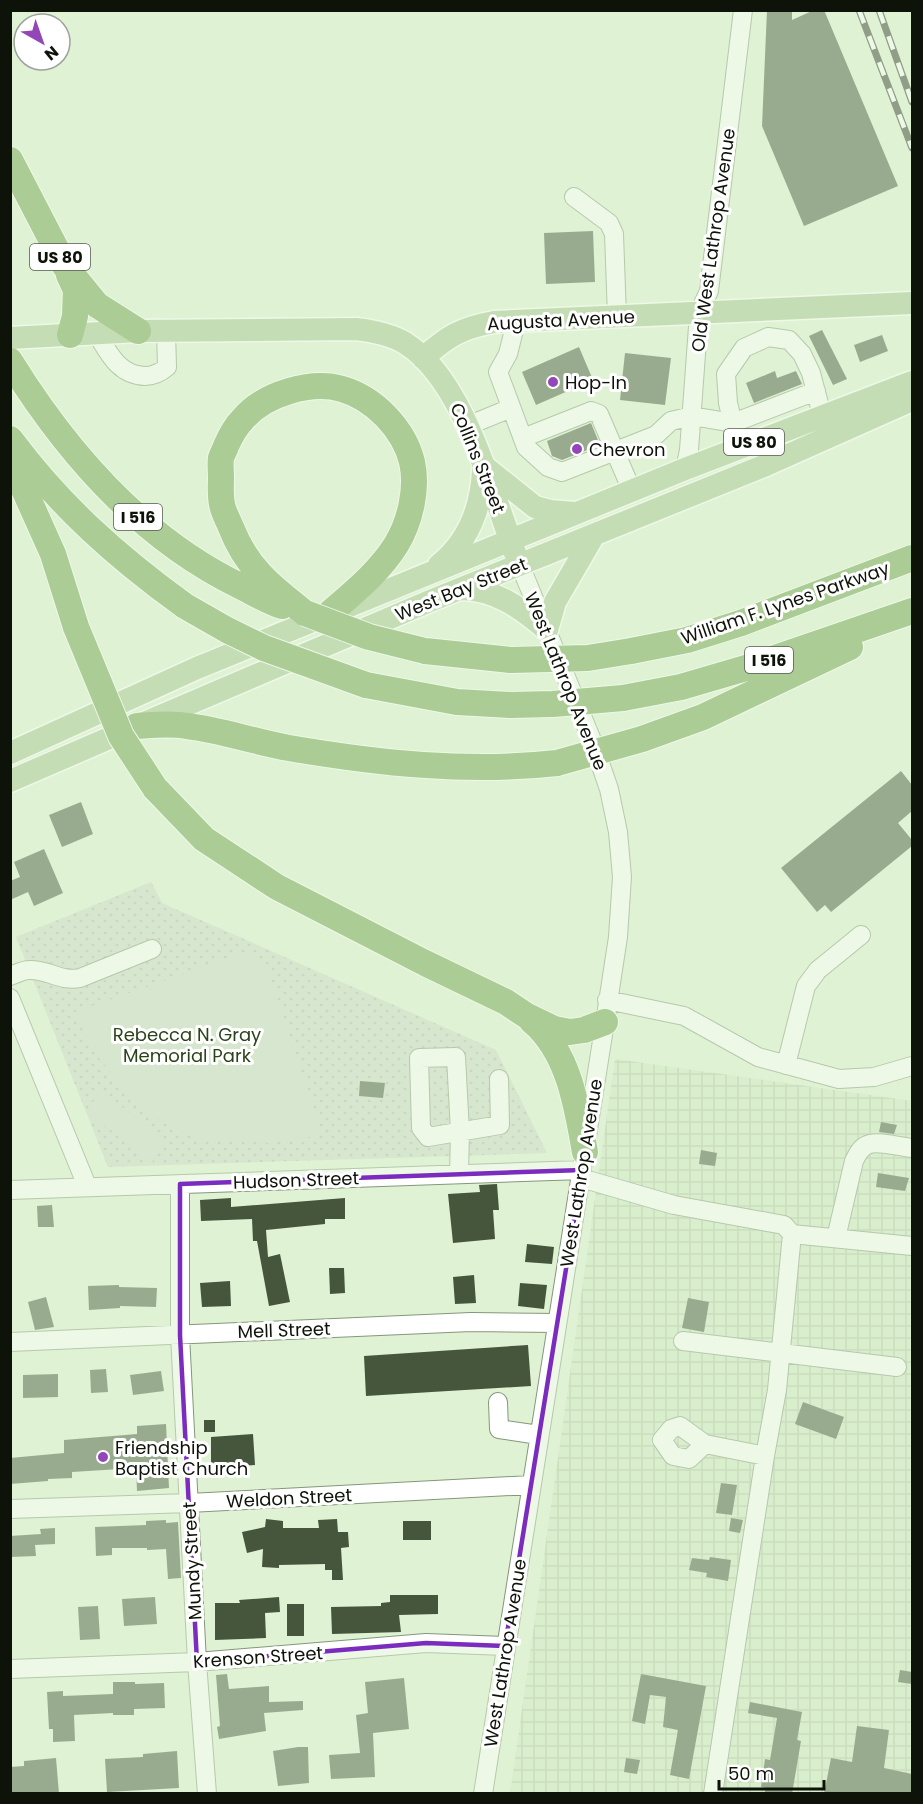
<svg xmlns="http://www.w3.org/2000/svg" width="923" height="1804" viewBox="0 0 923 1804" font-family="Poppins,sans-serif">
<defs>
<pattern id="industrial-grid" width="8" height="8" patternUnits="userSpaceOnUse" patternTransform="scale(1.5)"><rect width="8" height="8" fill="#d2e9c4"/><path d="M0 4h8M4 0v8" fill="none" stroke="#b3c7a7"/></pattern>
<pattern id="grass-dots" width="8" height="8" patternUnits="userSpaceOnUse" patternTransform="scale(1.5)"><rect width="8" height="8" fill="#ced8c7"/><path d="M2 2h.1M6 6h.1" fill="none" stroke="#b0b8aa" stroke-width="1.8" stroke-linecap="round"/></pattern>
</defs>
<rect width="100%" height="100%" fill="#dff2d4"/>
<!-- industrial -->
<path fill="url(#industrial-grid)" d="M615 1059 912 1101V1793L510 1794Z"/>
<!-- grass -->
<path fill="url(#grass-dots)" d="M151 882 162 903 496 1050 547 1153 108 1167 16 937Z"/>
<!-- pitch -->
<path fill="#ced8c7" d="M245 953 265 961 322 1135 271 1143 202 1139 178 1131 154 1117 126 1090 97 1056 74 1012Z
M101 1091 168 1141 152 1162 86 1111Z"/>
<!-- building -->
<path fill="#46563c" d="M767 10H792V20L814 10H824L898 186 804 226 762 126Z
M593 231 595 282 546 284 544 233Z
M822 330 847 379 833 385 809 336Z
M882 335 888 351 860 362 854 345Z
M579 347 593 380 536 405 522 372Z
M625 353 671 358 665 405 620 400Z
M775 371 777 378 796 371 802 384 754 403 746 383Z
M591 423 600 445 562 460 552 456 547 441Z
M901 771 912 785V811L898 823 912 840V846L831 912 825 905 817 912 781 868Z
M81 802 93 834 62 847 49 815Z
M44 849 63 893 34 906 28 892 10 900V881L20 877 14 862Z
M360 1081 385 1083 383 1098 359 1096Z
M881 1122 897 1125 894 1134 879 1132Z
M701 1150 717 1153 715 1166 699 1164Z
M878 1173 909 1178 905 1191 876 1187Z
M497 1184 499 1210H493L495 1239 453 1243 448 1194 480 1192 479 1185Z
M231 1198V1207L345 1198V1219H325V1224L266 1230 268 1257 280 1254 290 1302 269 1306 257 1241H253L252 1219 201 1221 200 1200Z
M52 1205 54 1227H38L37 1206Z
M527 1244 554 1247 552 1264 525 1262Z
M329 1268H344L345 1293 330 1294Z
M474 1275 476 1303 455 1304 453 1277Z
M230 1281 231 1306 202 1307 200 1283Z
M520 1283 547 1285 544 1309 518 1306Z
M119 1285V1287L157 1288 156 1307 120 1306V1308L89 1310 88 1286Z
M46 1297 54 1327 35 1330 28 1302Z
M688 1298 709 1302 704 1332 682 1328Z
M528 1345 531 1386 366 1396 364 1356Z
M106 1369 108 1392 91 1393 90 1370Z
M161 1371 164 1391 133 1395 130 1375Z
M58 1374V1397L23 1398V1375Z
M803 1402 844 1417 836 1439 795 1424Z
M204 1420H215V1432H204Z
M166 1424 169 1488 137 1491 136 1468 72 1472V1478L48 1479V1481L10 1484V1458L64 1453V1440L137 1434V1426Z
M253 1434 255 1465 211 1468V1437Z
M721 1483 737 1485 732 1515 716 1513Z
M731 1518 743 1520 740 1533 729 1531Z
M266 1519 283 1521V1528H319L318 1520 337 1519 338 1532H348L349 1547 341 1548 343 1580H332V1570H325V1564L279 1565V1568L262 1567 263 1549 247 1553 242 1532 265 1527Z
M166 1520V1523L178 1522 181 1578 168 1579 166 1549 147 1550V1548H112V1555L96 1556 95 1527 146 1525V1521Z
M403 1521H431V1540H403Z
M55 1528V1544L35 1545 36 1556 10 1557V1536L41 1534 40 1529Z
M710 1557 731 1560 728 1581 706 1577 707 1573 689 1570 692 1558 709 1560Z
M390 1595H438V1614L399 1615 401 1632 332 1634 331 1607 381 1606V1603L390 1602Z
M155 1597 157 1624 124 1626 122 1599Z
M279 1597 280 1612 265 1613 266 1638 215 1640V1603H240L239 1600Z
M287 1604H304V1636H287Z
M98 1606 100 1639 80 1640 78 1607Z
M900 1670 912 1672V1684L898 1682Z
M227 1674 229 1689 269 1686V1702L303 1701V1710L264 1713 266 1731 219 1739 217 1727 220 1726 216 1675Z
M641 1674 706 1686 689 1779 670 1775 678 1730 663 1727 666 1697 650 1695 645 1724 632 1721Z
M404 1678 409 1729 373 1733 375 1777 331 1779 329 1755 360 1753 356 1715 368 1713 365 1682Z
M113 1682H135V1684L164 1683 165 1708 134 1709V1715H113V1713L74 1715 75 1741 53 1742V1729H49L47 1692 63 1691V1696L113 1694Z
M750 1702 802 1712 797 1740 801 1741 792 1794H764L766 1788 761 1787 765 1759 770 1760 777 1718 748 1713Z
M857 1726 889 1730 884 1768 912 1774V1794H824L831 1758 852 1762Z
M298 1747H308L309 1783 278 1786 273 1751Z
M177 1751 179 1788 107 1792 105 1759 143 1757V1754Z
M56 1758 59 1794H10V1767L24 1766V1761Z
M626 1758 640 1760 637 1774 624 1772Z"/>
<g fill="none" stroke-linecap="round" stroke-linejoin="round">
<!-- minor casing -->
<g stroke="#85977b" stroke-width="20">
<path id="minor" d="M574 197 609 223 614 234 617 317
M516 322 508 354 498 372 526 447 548 467 562 472 656 435 671 421 692 416 733 423 816 391
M97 334C109 354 119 375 145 376 154 376 160 373 167 367L166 331
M467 426 511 408
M523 438 591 411 599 414 632 491
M739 448 728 403 726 374 744 348 768 337 789 340 802 354 811 373 822 415
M685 469 689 450 699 313 709 291 743 10
M10 976C16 974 23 970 29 970 48 969 60 982 80 978L152 949
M10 998 87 1186
M607 1000 684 1016 758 1057 839 1079 874 1077 912 1066
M786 1065 806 986 818 970 861 935
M459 1174 460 1132 456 1057 419 1058 421 1128 428 1137 500 1125 499 1079
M581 1178 674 1205 784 1225 792 1234 777 1390 765 1456 713 1794
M180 1184V1335L197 1662 207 1794
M10 1190 582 1170
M792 1234 912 1246
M836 1238 854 1161C857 1155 860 1148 867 1145 876 1140 902 1147 912 1148
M683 1341 897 1367
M10 1342 471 1322 557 1323
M498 1402 499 1429 539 1435
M705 1444 689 1459 673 1456 662 1440 671 1429 680 1426 705 1444 765 1456
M10 1509 189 1503 531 1485
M10 1669 197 1662 426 1643 505 1646
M483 1794 605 1022 618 937 622 877 618 832 609 789 593 743 520 565"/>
</g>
<!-- major casing -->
<g stroke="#fff" stroke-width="25">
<path id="major" d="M10 338 138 331 356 329C373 331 390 334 405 343 464 380 491 490 515 553
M423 358C448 336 461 328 494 322L912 303
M485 467 535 507 550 511 575 513
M439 565C469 541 481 508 483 471
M461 589C496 589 522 609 547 630L555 602 594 535
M10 753 197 668 685 469 912 382
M10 781 137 726 430 601 766 465 912 400"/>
</g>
<!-- highway casing -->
<g stroke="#fff" stroke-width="28">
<path id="highway" d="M10 160 65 266 97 305 138 331
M69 275 76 290 75 316 70 335
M10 361C67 453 141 538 240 586 254 593 267 601 282 606
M10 439C60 506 117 557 185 606
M10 458 53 554 76 627
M305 613C270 586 246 567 230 525 227 518 223 511 222 504 220 495 221 485 221 477 221 471 220 464 221 458 222 454 225 450 226 446 230 437 236 426 243 419 264 394 311 380 342 389 374 398 404 429 412 462 418 489 410 522 396 545 379 572 354 592 330 613
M425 651 511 660
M631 651 687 640 741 623 912 558
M366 685 457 702 511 705
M623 698 681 687 746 668 912 611
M137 726C153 725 171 723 187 726 221 730 255 742 289 748 377 763 468 773 557 763
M642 739 703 717 850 647
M155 788 204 839 277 887 425 963 506 1002 527 1016 554 1029 570 1032 584 1030 605 1022
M532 1021C569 1052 577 1107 585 1152"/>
</g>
<!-- minor -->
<use href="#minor" stroke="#fff" stroke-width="18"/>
<!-- major -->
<use href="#major" stroke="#a7c491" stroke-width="22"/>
<!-- highway -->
<use href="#highway" stroke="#6d9d48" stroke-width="26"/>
<!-- rail casing -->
<g stroke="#31392c" stroke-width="7">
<path id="rail" d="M859 10 912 148
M879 10 912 102"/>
</g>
<!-- rail -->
<use href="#rail" stroke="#fff" stroke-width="4.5" stroke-dasharray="14" stroke-linecap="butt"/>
<!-- highway-bridge casing -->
<g stroke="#fff" stroke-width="28" stroke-linecap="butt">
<path id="highway-bridge" d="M185 606 227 630 264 648 366 685
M305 613 369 637 425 651
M76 627 121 736 155 788
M511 660 588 658 631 651
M511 705 553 704 623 698
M557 763 642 739"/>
</g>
<!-- highway-bridge -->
<use href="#highway-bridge" stroke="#6d9d48" stroke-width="26"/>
</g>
<!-- marked area -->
<path d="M0 0H923V1804H0ZM582 1170 505 1646 426 1643 197 1662 180 1335V1184Z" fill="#dff2d4" fill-opacity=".55" fill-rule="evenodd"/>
<path fill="none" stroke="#7b2cbf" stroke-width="4.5" stroke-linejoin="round" d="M582 1170 505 1646 426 1643 197 1662 180 1335V1184Z"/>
<!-- markers -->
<g fill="#9346b7" stroke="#fff" stroke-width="2">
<circle cx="553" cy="382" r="6"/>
<circle cx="577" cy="449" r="6"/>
<circle cx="103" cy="1457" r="6"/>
</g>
<g text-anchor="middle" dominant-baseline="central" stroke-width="6" stroke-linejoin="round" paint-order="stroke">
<!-- shield labels -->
<g fill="#fff" stroke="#565a53" stroke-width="1.5">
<rect x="30" y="244" width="60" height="26" rx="4.5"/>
<rect x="724" y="429" width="60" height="26" rx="4.5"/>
<rect x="114" y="504" width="48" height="26" rx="4.5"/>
<rect x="745" y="647" width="48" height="26" rx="4.5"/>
</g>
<g font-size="16" font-weight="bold" fill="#0d1309">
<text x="60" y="257">US 80</text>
<text x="754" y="442">US 80</text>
<text x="138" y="517">I 516</text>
<text x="769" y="660">I 516</text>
</g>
<!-- street labels -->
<g font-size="18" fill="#0d1309" stroke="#fff">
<text transform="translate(713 240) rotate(-82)">Old West Lathrop Avenue</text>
<text transform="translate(561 320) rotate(-3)">Augusta Avenue</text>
<text transform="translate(478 458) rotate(68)">Collins Street</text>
<text transform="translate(461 589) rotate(-22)">West Bay Street</text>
<text transform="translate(785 603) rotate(-19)">William F. Lynes Parkway</text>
<text transform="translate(566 681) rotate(68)">West Lathrop Avenue</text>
<text transform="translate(581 1173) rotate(-81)">West Lathrop Avenue</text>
<text transform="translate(296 1180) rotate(-2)">Hudson Street</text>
<text transform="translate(284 1330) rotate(-2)">Mell Street</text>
<text transform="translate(289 1498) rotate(-3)">Weldon Street</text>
<text transform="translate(192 1561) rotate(-93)">Mundy Street</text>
<text transform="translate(505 1653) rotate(-81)">West Lathrop Avenue</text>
<text transform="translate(258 1657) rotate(-4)">Krenson Street</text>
</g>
<!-- poi labels -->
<g font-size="18" fill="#0d1309" stroke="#fff" text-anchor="start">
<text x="565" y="382">Hop-In</text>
<text x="589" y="449">Chevron</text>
<text x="115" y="1447">Friendship<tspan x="115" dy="21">Baptist Church</tspan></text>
</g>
<!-- park labels -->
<g font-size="18" fill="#2b4319" stroke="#fff">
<text x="187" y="1034">Rebecca N. Gray<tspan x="187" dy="21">Memorial Park</tspan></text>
</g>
</g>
<!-- border -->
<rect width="923" height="1804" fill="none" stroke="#0d1309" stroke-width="24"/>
<!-- north arrow -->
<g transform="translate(42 42) rotate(140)"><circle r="28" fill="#ffffff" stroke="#9ea19d" stroke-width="1.5"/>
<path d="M0-4.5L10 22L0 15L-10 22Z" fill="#9346b7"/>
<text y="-9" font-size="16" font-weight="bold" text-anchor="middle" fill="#0d1309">N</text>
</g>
<!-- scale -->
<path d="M719 1780v9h105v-9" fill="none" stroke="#0d1309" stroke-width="3"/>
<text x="728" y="1780" font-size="18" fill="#0d1309" stroke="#ffffff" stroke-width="4.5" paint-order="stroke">50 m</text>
</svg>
